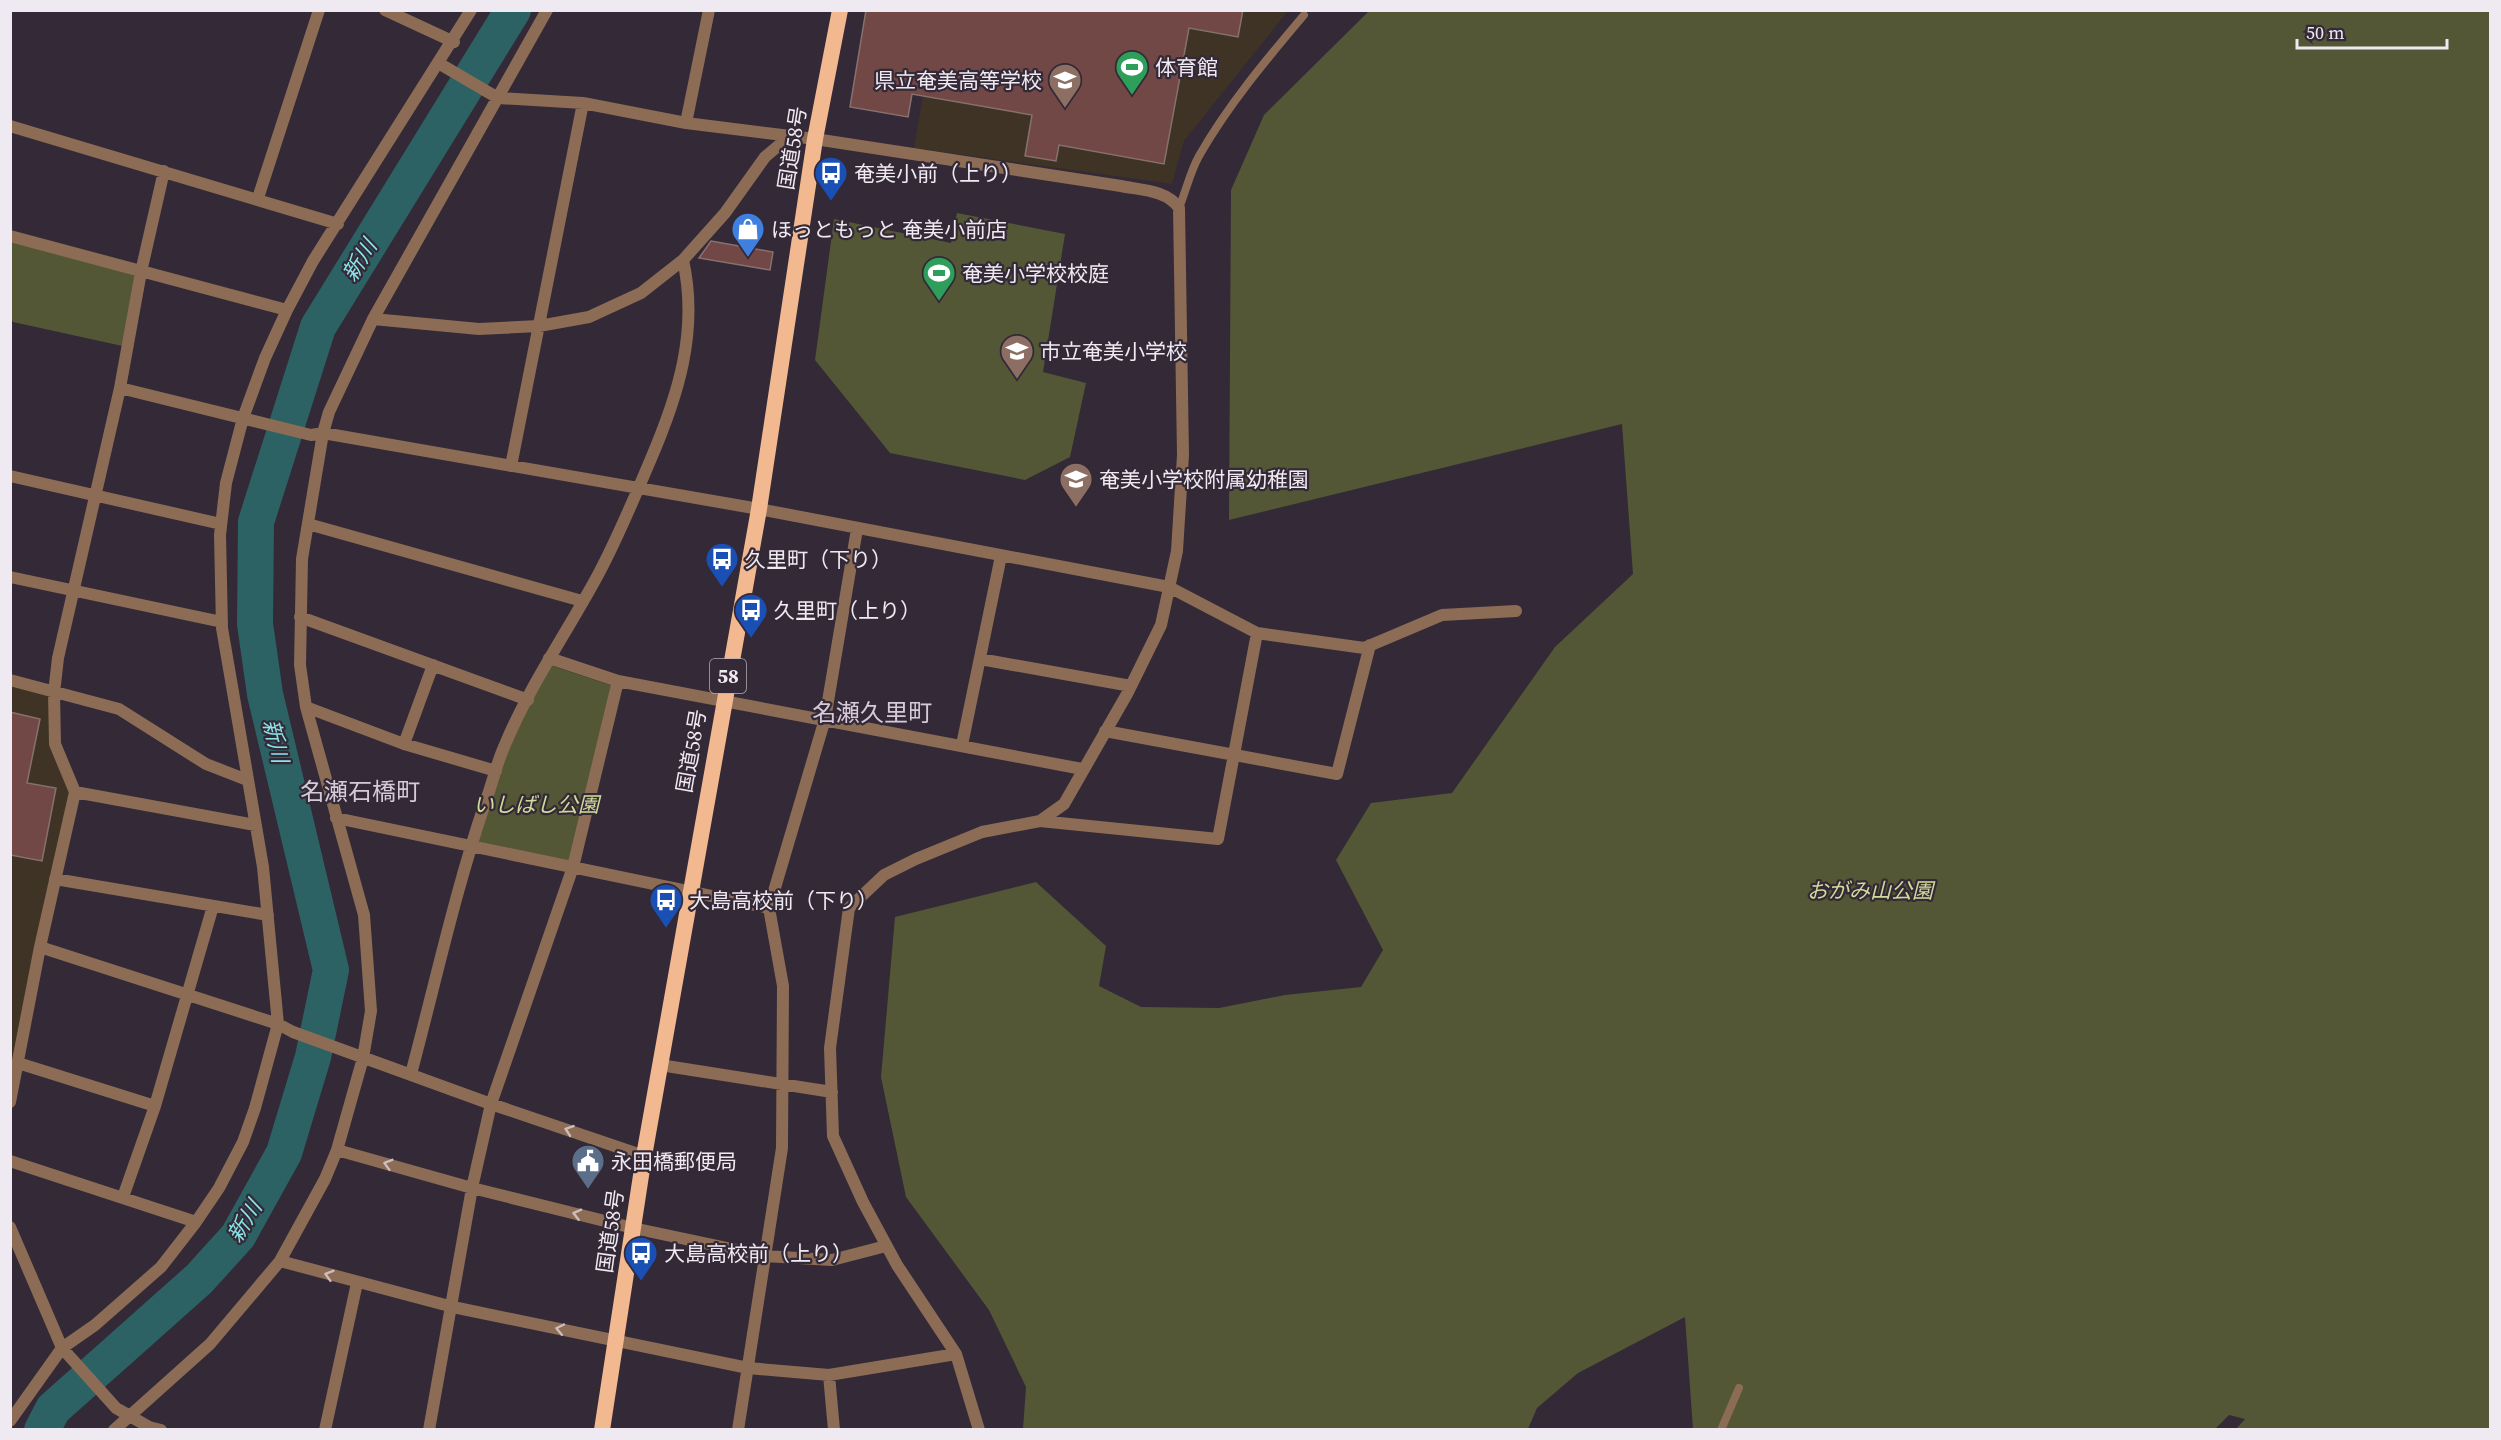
<svg xmlns="http://www.w3.org/2000/svg" width="2501" height="1440" viewBox="0 0 2501 1440" font-family="'Source Serif 4','Noto Sans JP',serif">
<rect width="100%" height="100%" fill="#332937"/>
<!-- education -->
<path fill="#3e3324" d="M937 11H1288L1184 141 1172 184 914 148Z
M10 680 54 693 55 744 75 792 10 1080Z"/>
<!-- green -->
<path fill="#535736" d="M1369 11H2490V1429H2236L2245 1419 2229 1415 2214 1430 1693 1429 1685 1317 1578 1373 1537 1408 1528 1429H1023L1026 1387 989 1310 906 1197 881 1077 895 917 1036 882 1106 946 1099 986 1141 1007 1219 1008 1285 995 1361 987 1383 950 1336 860 1371 803 1452 793 1555 647 1633 574 1622 424 1229 520 1231 190 1264 115Z
M957 213 1065 234 1043 372 1086 383 1070 457 1025 480 890 453 815 360 834 219 951 243Z
M10 236 141 272 127 347 13 322 10 316Z
M547 664 613 686 570 861 475 841 500 765Z"/>
<g fill="none" stroke-linecap="round" stroke-linejoin="round">
<!-- river -->
<path stroke="#2c6264" stroke-width="36" d="M42 1430 53 1409 199 1279 238 1236 284 1153 313 1057 331 970 265 694 255 624 256 522 318 327 513 10"/>
</g>
<!-- building -->
<path fill="#714845" stroke="#87716f" stroke-width="1.5" d="M866 10H1243L1238 37 1189 28 1164 164 1059 145 1056 161 1025 156 1032 115 912 94 908 117 850 107Z
M711 241 773 252 770 270 699 258Z
M10 712 40 719 27 783 56 788 42 861 10 855Z"/>
<g fill="none" stroke-linecap="round" stroke-linejoin="round">
<!-- service -->
<path stroke="#8c6c55" stroke-width="8" d="M1179 208C1186 191 1190 172 1199 156 1228 105 1266 60 1304 15
M1721 1430 1739 1388"/>
<!-- minor -->
<path stroke="#8c6c55" stroke-width="12" d="M385 10 454 42
M440 64 498 98 583 103 686 123 815 139 1121 186C1141 190 1167 190 1179 208L1183 455 1177 551 1161 625 1127 694 1064 804 1040 821 982 832 916 859 884 875 849 908 830 1048 833 1136 863 1202 897 1265 956 1354 979 1430
M686 123 709 10
M10 126 338 224
M258 198 319 10
M10 236 287 310
M373 319 479 329 539 326 589 317 641 293 683 260
M120 388 141 272 164 171
M511 466 583 103
M10 476 221 524
M308 524 582 601
M10 577 222 622
M300 617 528 700
M549 658 618 681
M980 659 1131 686
M10 680 119 709 206 764 247 780
M306 707 404 744 496 771
M1105 731 1337 774 1370 645
M404 744 433 665
M962 745 1001 556
M75 792 255 825
M336 818 769 908
M1040 821 1218 839 1257 633
M55 879 268 915
M40 947 278 1024 293 1032 491 1104 644 1156
M18 1063 155 1106
M660 1065 832 1092
M411 1074C435 984 455 892 485 803 492 785 496 765 504 747 529 686 568 631 599 573 618 537 634 499 650 461 678 396 699 331 683 260L725 213 765 157 790 136
M10 1102 40 947 75 792 55 744 54 693 58 658 120 388 311 435 323 433 759 509 1169 587 1257 633 1364 648 1442 615 1516 611
M337 1150 472 1188 633 1228 765 1256 832 1260 886 1246
M10 1161 196 1222
M123 1197 155 1106 213 906
M10 1227 62 1348 116 1408 149 1427 161 1430
M280 1261 453 1307 748 1368 829 1375 956 1354
M829 1375 834 1430
M10 1421 62 1348 95 1325 161 1267 196 1222 219 1188 243 1142 255 1108 278 1024 263 867 222 628 220 535 226 483 243 418 265 358 287 310 313 261 471 10
M114 1430 210 1344 280 1261 325 1179 337 1150 363 1058 371 1011 364 915 306 707 300 665 302 559 323 433 329 412 373 319 547 10
M325 1430 357 1283
M429 1430 472 1188 491 1104 573 867 618 681 1082 769
M738 1430 782 1148 783 986 769 908 825 719 857 529"/>
<!-- trunk -->
<path stroke="#f2b890" stroke-width="16" d="M602 1430 644 1156 759 509 815 139 840 10"/>
</g>
<!-- one-way arrows -->
<defs><path id="oneway-chevron" d="M-2-3.5L2.5 0L-2 3.5" fill="none" stroke-width="1.6" stroke-linecap="round" stroke-linejoin="round" transform="scale(1.5)"/></defs>
<g stroke="#ccbdba">
<use href="#oneway-chevron" transform="translate(569 1130) rotate(-161)"/>
<use href="#oneway-chevron" transform="translate(388 1164) rotate(-164)"/>
<use href="#oneway-chevron" transform="translate(577 1214) rotate(-166)"/>
<use href="#oneway-chevron" transform="translate(329 1275) rotate(-164)"/>
<use href="#oneway-chevron" transform="translate(560 1329) rotate(-168)"/>
</g>
<!-- icons -->
<defs>
<g id="stadium-pin" transform="scale(1.725)"><path d="M0 17L-7.5 6A9.5 9.5 0 1 1 7.5 6Z" fill="#2e9e5b" stroke="#332937"/><path d="M0-5a6.5 5 0 1 0 0 10a6.5 5 0 1 0 0-10ZM-3.5-1.8h7v3.6h-7Z" fill="#fff"/></g>
<g id="school-pin" transform="scale(1.725)"><path d="M0 17L-7.5 6A9.5 9.5 0 1 1 7.5 6Z" fill="#8d6e63" stroke="#332937"/><path d="M0-5L7-2L0 1L-7-2ZM-4 1L0 2.5L4 1V4Q0 6-4 4Z" fill="#fff"/></g>
<g id="bus-pin" transform="scale(1.725)"><path d="M0 17L-7.5 6A9.5 9.5 0 1 1 7.5 6Z" fill="#1a4fb4" stroke="#332937"/><path d="M-5-6H5V4H4V6H2V4H-2V6H-4V4H-5ZM-3.5-4V0h7V-4ZM-3.5 1.2v1.5H-2V1.2ZM2 1.2v1.5H3.5V1.2Z" fill="#fff"/></g>
<g id="shop-pin" transform="scale(1.725)"><path d="M0 17L-7.5 6A9.5 9.5 0 1 1 7.5 6Z" fill="#3f7fe0" stroke="#332937"/><path d="M-5-2.5h2.3a2.7 3.5 0 0 1 5.4 0H5L5.5 6h-11ZM-1.5-2.5h3a1.5 2.3 0 0 0-3 0Z" fill="#fff"/></g>
<g id="civic-pin" transform="scale(1.725)"><path d="M0 17L-7.5 6A9.5 9.5 0 1 1 7.5 6Z" fill="#5c6f8a" stroke="#332937"/><path d="M-.6-6.5H3V-4.5H.6V-3L4-1V1h2V6H-6V1h2V-1L-.6-3ZM-1.2 2.5V6h2.4V2.5Z" fill="#fff"/></g>
</defs>
<g fill-rule="evenodd">
<use href="#stadium-pin" x="1132" y="67"/>
<use href="#school-pin" x="1065" y="80"/>
<use href="#bus-pin" x="831" y="173"/>
<use href="#shop-pin" x="748" y="229"/>
<use href="#stadium-pin" x="939" y="273"/>
<use href="#school-pin" x="1017" y="351"/>
<use href="#school-pin" x="1076" y="479"/>
<use href="#bus-pin" x="722" y="559"/>
<use href="#bus-pin" x="751" y="610"/>
<use href="#bus-pin" x="666" y="900"/>
<use href="#civic-pin" x="588" y="1161"/>
<use href="#bus-pin" x="641" y="1253"/>
</g>
<g text-anchor="middle" dominant-baseline="central" stroke-width="4.5" stroke-linejoin="round" paint-order="stroke">
<!-- shield labels -->
<rect fill="#332937" stroke="#b7afb9" stroke-width="1.5" x="710" y="659" width="36" height="34" rx="4.5"/>
<g font-size="20" font-weight="bold" fill="#efe9f1">
<text x="728" y="676">58</text>
</g>
<!-- poi labels -->
<g font-size="21" fill="#efe9f1" stroke="#332937" text-anchor="start">
<text x="1155" y="67">体育館</text>
<text x="1042" y="80" text-anchor="end">県立奄美高等学校</text>
<text x="854" y="173">奄美小前（上り）</text>
<text x="771" y="229">ほっともっと 奄美小前店</text>
<text x="962" y="273">奄美小学校校庭</text>
<text x="1040" y="351">市立奄美小学校</text>
<text x="1099" y="479">奄美小学校附属幼稚園</text>
<text x="745" y="559">久里町（下り）</text>
<text x="774" y="610">久里町（上り）</text>
<text x="689" y="900">大島高校前（下り）</text>
<text x="611" y="1161">永田橋郵便局</text>
<text x="664" y="1253">大島高校前（上り）</text>
</g>
<!-- street labels -->
<g font-size="21" fill="#efe9f1" stroke="#332937">
<text transform="translate(792 148) rotate(-81)">国道58号</text>
<text transform="translate(691 751) rotate(-80)">国道58号</text>
<text transform="translate(610 1231) rotate(-82)">国道58号</text>
</g>
<!-- park labels -->
<g font-size="21" font-style="italic" fill="#d1db99" stroke="#332937">
<text x="536" y="804">いしばし公園</text>
<text x="1870" y="890">おがみ山公園</text>
</g>
<!-- water labels -->
<g font-size="22" font-style="italic" fill="#89e4e7" stroke="#332937">
<text transform="translate(359 260) rotate(-58)">新川</text>
<text transform="translate(276 741) rotate(76)">新川</text>
<text transform="translate(244 1221) rotate(-58)">新川</text>
</g>
<!-- quarter labels -->
<g font-size="24" fill="#d6c9da" stroke="#332937">
<text x="872" y="712">名瀬久里町</text>
<text x="360" y="791">名瀬石橋町</text>
</g>
</g>
<!-- border -->
<rect width="2501" height="1440" fill="none" stroke="#efe9f1" stroke-width="24"/>
<!-- scale -->
<path d="M2297 39v9h150v-9" fill="none" stroke="#efe9f1" stroke-width="3"/>
<text x="2306" y="39" font-size="18" fill="#efe9f1" stroke="#332937" stroke-width="4.5" paint-order="stroke">50 m</text>
</svg>
